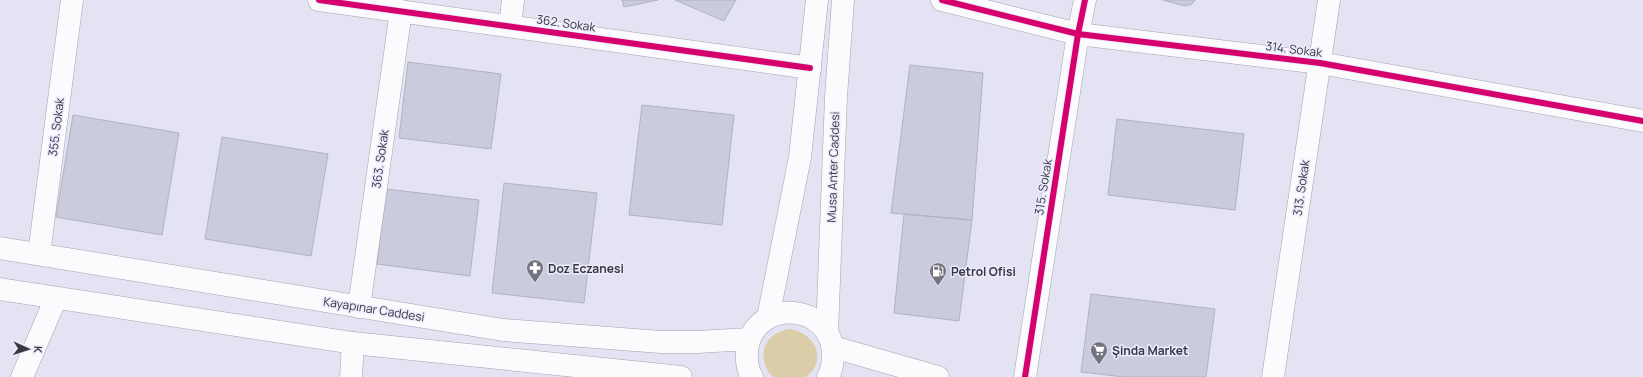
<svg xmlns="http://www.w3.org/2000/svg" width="1643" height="377" viewBox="0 0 1643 377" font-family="Manrope,sans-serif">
<rect width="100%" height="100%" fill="#e3e3f4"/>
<!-- green -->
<path fill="#dacda8" d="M789 329C814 332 829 359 806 377H774C769 374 766 369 765 364 759 345 772 332 789 329Z"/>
<!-- building -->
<path fill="#cbcbde" stroke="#b2b2bf" d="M622 0H658L624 7Z
M675 0H736L724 21Z
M1163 0H1195L1192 4 1185 6Z
M408 62 501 74 491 149 399 138Z
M910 65 983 73 972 220 891 213Z
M642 105 734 115 722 225 629 215Z
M73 115 179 133 162 235 56 217Z
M1117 119 1244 134 1235 210 1108 195Z
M222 137 328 154 311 256 205 239Z
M504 183 597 193 584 303 492 293Z
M386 189 479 200 470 276 377 264Z
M904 214 972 220 959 321 894 313Z
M1091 294 1215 309 1206 377H1124L1081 372Z"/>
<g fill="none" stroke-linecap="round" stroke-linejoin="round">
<!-- minor casing -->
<g stroke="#a2a2ae" stroke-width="23">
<path id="minor" d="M319 0 810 68
M942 0 1078 34 1320 63 1643 121
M510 26 513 0
M39 254 72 0
M359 307 401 11
M22 377 56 298
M351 377 353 343
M1025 377 1078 34 1085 0
M1273 377 1329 0"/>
</g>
<!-- major casing -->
<g stroke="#a2a2ae" stroke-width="23">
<path id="major" d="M0 248 503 330 661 342H697L750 339
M0 289 353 343 681 377
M768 318 800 157 817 0
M827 333 836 97 843 0
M833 347 938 377
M752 377C746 367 746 355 748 344 761 297 831 305 833 353 833 362 832 370 828 377"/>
</g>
<!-- minor -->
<use href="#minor" stroke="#fbfbfd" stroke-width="22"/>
<!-- major -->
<use href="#major" stroke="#fbfbfd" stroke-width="22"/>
<!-- cycleway casing -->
<g stroke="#ebebfd" stroke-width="8">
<path id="cycleway" d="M319 0 810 68
M942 0 1078 34 1320 63 1643 121
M1025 377 1078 34 1085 0"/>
</g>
<!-- cycleway -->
<use href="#cycleway" stroke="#d6006c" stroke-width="6"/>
</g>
<!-- icons -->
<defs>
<g id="pharmacy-pin" transform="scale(0.9)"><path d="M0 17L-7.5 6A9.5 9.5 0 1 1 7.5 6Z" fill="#747481" stroke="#ebebfd"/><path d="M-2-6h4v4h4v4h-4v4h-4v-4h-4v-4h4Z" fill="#fff"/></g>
<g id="fuel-pin" transform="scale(0.9)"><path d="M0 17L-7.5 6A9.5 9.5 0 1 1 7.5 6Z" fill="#747481" stroke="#ebebfd"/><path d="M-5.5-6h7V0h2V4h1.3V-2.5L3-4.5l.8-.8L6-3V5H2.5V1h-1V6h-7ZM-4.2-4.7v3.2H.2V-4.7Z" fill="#fff"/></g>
<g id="supermarket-pin" transform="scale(0.9)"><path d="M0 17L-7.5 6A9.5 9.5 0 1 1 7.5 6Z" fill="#747481" stroke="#ebebfd"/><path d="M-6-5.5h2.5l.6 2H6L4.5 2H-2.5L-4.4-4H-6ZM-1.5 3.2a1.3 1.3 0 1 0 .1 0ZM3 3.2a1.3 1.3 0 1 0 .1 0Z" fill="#fff"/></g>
</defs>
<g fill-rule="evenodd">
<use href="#pharmacy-pin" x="535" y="268"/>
<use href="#fuel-pin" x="938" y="271"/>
<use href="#supermarket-pin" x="1099" y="350"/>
</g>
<g text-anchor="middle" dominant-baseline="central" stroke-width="3" stroke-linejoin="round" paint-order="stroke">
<!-- street labels -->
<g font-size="12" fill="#383843" stroke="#ebebfd">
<text transform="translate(566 23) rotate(8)">362. Sokak</text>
<text transform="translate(1294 49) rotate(7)">314. Sokak</text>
<text transform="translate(56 127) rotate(-83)">355. Sokak</text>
<text transform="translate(380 159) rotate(-82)">363. Sokak</text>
<text transform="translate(833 167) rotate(-88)">Musa Anter Caddesi</text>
<text transform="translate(1043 187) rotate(-81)">315. Sokak</text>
<text transform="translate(1301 188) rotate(-82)">313. Sokak</text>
<text transform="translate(374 309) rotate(9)">Kayapınar Caddesi</text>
</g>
<!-- poi labels -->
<g font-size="12" font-weight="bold" fill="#383843" stroke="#ebebfd" text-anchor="start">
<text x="548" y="268">Doz Eczanesi</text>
<text x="951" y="271">Petrol Ofisi</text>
<text x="1112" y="350">Şinda Market</text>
</g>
</g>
<!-- north arrow -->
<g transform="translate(28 349) rotate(93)" stroke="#ebebfd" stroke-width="3" paint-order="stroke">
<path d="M0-3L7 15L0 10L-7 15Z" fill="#383843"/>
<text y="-6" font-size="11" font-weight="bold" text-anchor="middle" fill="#383843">K</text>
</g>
</svg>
